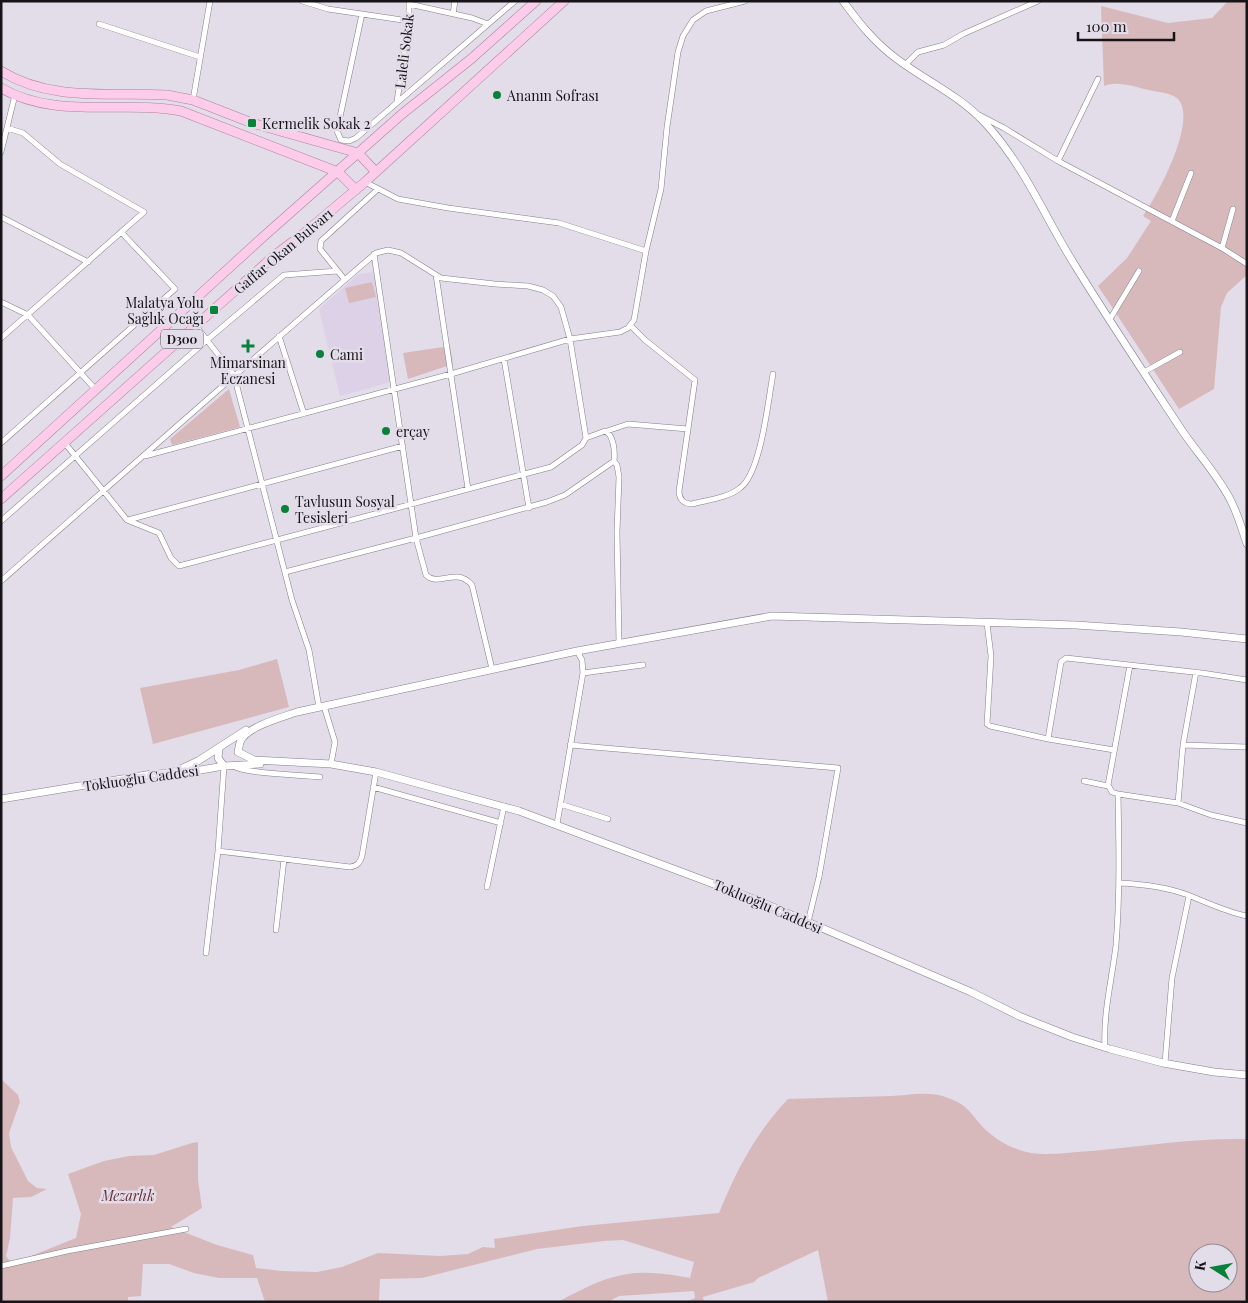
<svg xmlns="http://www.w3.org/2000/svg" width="1248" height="1303" viewBox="0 0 1248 1303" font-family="'Playfair Display',serif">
<rect width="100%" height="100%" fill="#e3dce9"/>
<!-- built -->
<path fill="#dcd1e6" d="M375 272 391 382 340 396 319 309 359 274Z"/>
<!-- green -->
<path fill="#d8b9bb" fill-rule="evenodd" d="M1228 1H1247V275L1227 293 1221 307 1214 389 1179 409 1098 286 1127 258 1151 221 1143 216C1157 196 1198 121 1178 99 1172 93 1158 92 1149 90 1136 87 1117 80 1104 86L1101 6 1168 23 1212 18Z
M372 282 376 297 349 303 345 288Z
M450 346 453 364 408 379 403 353Z
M229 389 240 427 172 445 170 439Z
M277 659 289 707 153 744 140 688 239 670Z
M1 1079 18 1095 20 1102 9 1133 11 1147 28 1181 37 1188 47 1189 31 1197 13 1198 10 1238 6 1256 9 1260 12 1261 21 1260 76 1238 81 1214 68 1174 104 1161 129 1156 154 1155 192 1143 198 1142V1180L202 1208 171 1227 217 1245 253 1255 256 1268 282 1271 317 1272 342 1267 378 1253 440 1256 468 1254 483 1247 495 1248 494 1239 583 1226 719 1213C737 1169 755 1134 788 1099 823 1098 857 1097 891 1096 912 1095 931 1090 951 1099 967 1105 971 1114 982 1126 995 1140 1012 1149 1031 1153 1051 1156 1072 1152 1091 1151 1144 1146 1194 1138 1247 1139V1302H828L818 1250 758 1278 754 1282 703 1297 704 1302H686L695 1298 694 1291 619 1296 608 1302H557C574 1294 592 1283 610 1278 637 1269 663 1273 690 1278L694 1262 623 1240 604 1241 537 1249 422 1278 380 1279 379 1302H265L257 1278H219L194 1273 169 1264H143L141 1296 128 1297V1302H1ZM1198 1253H1228V1283H1198Z"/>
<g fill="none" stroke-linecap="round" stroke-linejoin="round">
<!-- minor casing -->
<g stroke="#847d8a" stroke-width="6">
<path id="minor" d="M302 1 328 9 409 21
M409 4 472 18 488 24
M362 14 337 131 341 140 349 141 356 138 515 1
M453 14 455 1
M99 24 200 57
M905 65 918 52 944 45 963 34 1038 1
M193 100 210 1
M397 101 409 21V1
M979 115 1004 128 1058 161 1222 248 1247 264
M1 152 15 95
M1058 161 1098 79
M365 182 398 199 448 208 559 223 646 251
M1 217 88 262
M1172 221 1191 173
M1222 248 1233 209
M436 275 468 489
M345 280 320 249 321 241 378 189
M1 302 28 315 96 390
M1110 319 1139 271
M196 326 234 375 292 600 309 650 319 707
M279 336 304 414
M1 338 144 212 60 164 23 133 7 128
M504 359 529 508
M1144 372 1180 352
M688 429 679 491C679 499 684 504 692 504 707 500 728 498 740 488 761 473 768 401 773 374
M607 431 628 424 688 429 695 380 645 340 630 325
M1 443 175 289 121 232
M145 456 451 374 570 339 620 332 628 328 634 320 646 251 661 189 667 127 678 52 683 36 693 20 706 11 745 1
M614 461 617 465 619 477 617 532 619 643
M128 520 403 446
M1 521 207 340 284 275 337 271
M285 572 416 538 374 254
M1 581C126 471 250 361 376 253L388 250 401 253 441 278 495 284 528 286 543 290 553 296 561 307 570 339 586 438 582 445 551 467 179 566 171 558 159 533 127 520 64 442
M987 623 991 656 987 724 990 726 1048 739 1114 750
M1130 665 1108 785 1112 792 1118 794 1178 803 1211 815 1247 823
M492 669 472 585C455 566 439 588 426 575L416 538 547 502 565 495 614 461C615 452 614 435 605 431L586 438
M583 673 643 665
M324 706 335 742 331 764
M1048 739 1061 662 1066 658 1202 673 1247 680
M570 745 838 768 819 877 808 922
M1183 745 1247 747
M233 766C245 774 303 775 320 777
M1084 781 1108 786
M373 787 501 823
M1178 803 1183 745 1196 672
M560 804 608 819
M557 824 583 673 582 660 577 651
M218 851 350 867C357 866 360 863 362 856L376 772
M1119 883C1142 884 1166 887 1188 895 1208 903 1226 912 1247 916
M487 887 504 806
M276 930 284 859
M206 953 218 851 224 766
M1105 1048C1103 1013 1112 979 1116 945 1120 895 1119 845 1118 794
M1165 1063 1172 978 1189 896
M1 1266 67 1251 186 1229"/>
</g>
<!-- tertiary casing -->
<g stroke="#847d8a" stroke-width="8">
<path id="tertiary" d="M843 1C859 23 875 43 897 59 926 81 961 96 986 124 1026 168 1045 218 1076 267 1110 322 1146 376 1181 429 1197 453 1218 475 1231 501 1238 515 1242 529 1247 544
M1247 639 1181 632 1076 625 772 616 577 651 297 712C283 717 249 726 241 740 239 744 239 748 238 752L254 760 331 764 376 772 519 811 759 901 971 992 1019 1016 1072 1037 1110 1049 1163 1063 1214 1072 1247 1075
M219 748 218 758 224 766
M176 771 198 761 246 730
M1 799 152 774 183 773 224 766 260 764"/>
</g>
<!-- trunk casing -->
<g stroke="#ac849d" stroke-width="10">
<path id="trunk" d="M1 71C51 102 111 92 167 95L193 100 252 123 358 153 376 172
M1 88C56 120 122 100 181 111L338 172 356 190
M1 476 263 237 402 114 471 59 536 1
M1 499 275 255 303 234 365 182 564 1"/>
</g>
<!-- minor -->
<use href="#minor" stroke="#fff" stroke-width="5"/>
<!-- tertiary -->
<use href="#tertiary" stroke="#fff" stroke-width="7"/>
<!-- trunk -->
<use href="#trunk" stroke="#fcccea" stroke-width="9"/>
</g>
<!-- markers -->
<g fill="#098139" stroke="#e3dce9" stroke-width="2">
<circle cx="497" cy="95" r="5"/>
<rect x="247" y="118" width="10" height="10" rx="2.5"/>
<rect x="209" y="305" width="10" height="10" rx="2.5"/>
<path d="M245.5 338.5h5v5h5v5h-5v5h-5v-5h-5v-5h5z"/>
<circle cx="320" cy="354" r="5"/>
<circle cx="386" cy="431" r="5"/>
<circle cx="285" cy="509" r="5"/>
</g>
<g text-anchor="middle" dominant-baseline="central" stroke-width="5" stroke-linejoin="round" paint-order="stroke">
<!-- shield labels -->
<rect fill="#e3dce9" stroke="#545057" stroke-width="1" x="161" y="329.5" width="42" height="19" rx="4"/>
<g font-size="12" font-weight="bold" fill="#161418">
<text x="182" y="339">D300</text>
</g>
<!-- street labels -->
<g font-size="14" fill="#161418" stroke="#e3dce9">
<text transform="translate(404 51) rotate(-83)">Laleli Sokak</text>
<text transform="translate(283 251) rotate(-40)">Gaffar Okan Bulvarı</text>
<text transform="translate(141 778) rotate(-8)">Tokluoğlu Caddesi</text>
<text transform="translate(768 906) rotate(23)">Tokluoğlu Caddesi</text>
</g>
<!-- poi labels -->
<g font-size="14" fill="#161418" stroke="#e3dce9" text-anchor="start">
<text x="507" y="95">Ananın Sofrası</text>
<text x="262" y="123">Kermelik Sokak 2</text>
<text x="204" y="302" text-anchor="end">Malatya Yolu<tspan x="204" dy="16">Sağlık Ocağı</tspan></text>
<text x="330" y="354">Cami</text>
<text x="248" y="362" text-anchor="middle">Mimarsinan<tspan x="248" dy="16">Eczanesi</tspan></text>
<text x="396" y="431">erçay</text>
<text x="295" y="501">Tavlusun Sosyal<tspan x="295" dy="16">Tesisleri</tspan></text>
</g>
<!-- park labels -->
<g font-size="14" font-style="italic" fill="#662f36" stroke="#e3dce9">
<text x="128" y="1195">Mezarlık</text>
</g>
</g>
<!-- border -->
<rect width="1248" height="1303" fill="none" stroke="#161418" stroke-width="5"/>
<!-- north arrow -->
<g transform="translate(1213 1268) rotate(281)"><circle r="24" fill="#e3dce9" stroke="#918c95"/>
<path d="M0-4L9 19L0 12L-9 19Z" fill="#098139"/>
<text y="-8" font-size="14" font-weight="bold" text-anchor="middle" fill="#161418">K</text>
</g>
<!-- scale -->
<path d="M1078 32v8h96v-8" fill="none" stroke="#161418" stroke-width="2.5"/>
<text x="1086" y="32" font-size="15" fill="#161418" stroke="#e3dce9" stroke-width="4" paint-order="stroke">100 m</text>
</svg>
